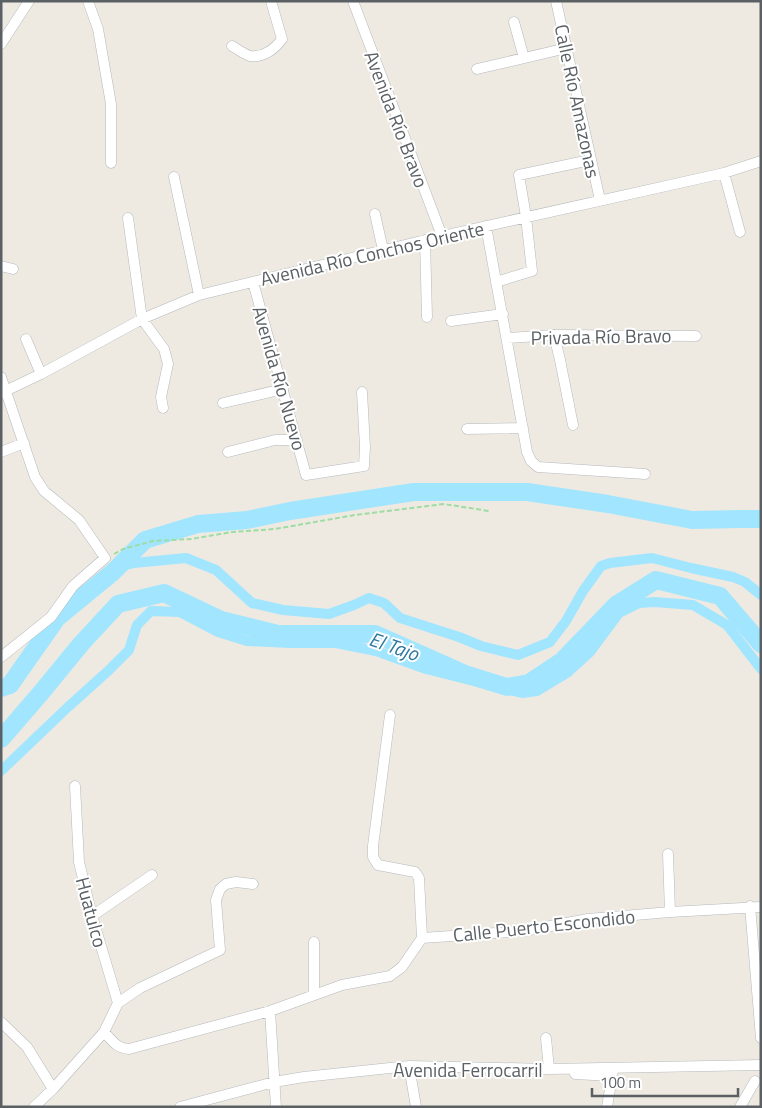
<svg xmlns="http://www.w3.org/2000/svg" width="762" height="1108" viewBox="0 0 762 1108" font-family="'Titillium Web',sans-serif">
<rect width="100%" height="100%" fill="#efeae1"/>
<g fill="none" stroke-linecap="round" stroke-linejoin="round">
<!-- canal -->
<path stroke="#a1e5ff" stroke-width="10" d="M119 566 134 563 186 558 216 570 252 603 283 610 329 614 354 605 369 598 384 603 400 618 459 637 481 646 518 655 550 642 566 621 583 591 601 566 610 563 652 558 691 568 733 577 745 582 761 595
M1 771 68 707 108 671 129 650 137 625 151 611 180 612 218 632 247 641 290 643H336L376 651 426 669 522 693 537 691 567 673 590 652 619 613 639 603 655 602 693 605 727 625 761 669"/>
<!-- river -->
<path stroke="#a1e5ff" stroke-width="18" d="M1 688 10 685 57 618 113 572 145 540 198 524 247 520 290 511 414 492H527L608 504 692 520 739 519H761
M1 739 40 694 81 644 118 604 164 593 221 620 278 634H375L465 674 507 687 529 683 562 661 616 605 656 580 720 596 761 644"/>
<!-- minor casing -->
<g stroke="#b4b9bd" stroke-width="11">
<path id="minor" d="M88 1 98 29 111 104V163
M353 1 442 236
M556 1 600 200
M514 22 524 58
M1 44 29 1
M232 46C237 49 244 54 250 56 263 58 275 49 282 39L271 1
M477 69 567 48
M724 173 740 232
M174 177 199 295
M375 214 383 250
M128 218 142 319 164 349 168 364 161 397 163 408
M486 226 527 452 531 461 538 467 645 474
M425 240 427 317
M1 266 13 269
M253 282 306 475 364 466 365 447 362 392
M496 282 532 271 526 217 519 175 590 160
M451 321 503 314
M554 335 560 360 573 425
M507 338 554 335 696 336
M26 339 41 374
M1 377 35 477 44 491 79 520 105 558 73 586 51 617 1 657
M1 393 41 374 142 319 199 295 442 236 724 173 761 161
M223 403 283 389
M467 429 523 428
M1 452 24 443
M228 452 275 440H297
M390 715 373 846V857L378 865 415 872 419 878 422 938
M668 854 670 912
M750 906 761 1038
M92 916 152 875
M314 942V995
M118 1003 140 988 220 950 216 900 220 889 226 884 236 882 253 884
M270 1011 276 1107
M1 1022 27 1047 53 1089
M104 1032C113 1041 116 1048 129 1049L270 1011 342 985 390 976 402 967 422 938 524 931 588 919 670 912 761 907
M546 1038 549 1069
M409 1066 416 1107
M575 1074 612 1076
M34 1107 53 1089 104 1032 118 1003 92 916 79 862 75 786
M180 1107 274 1082 304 1077 409 1066 549 1069 761 1065
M607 1107 613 1071
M740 1107 755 1081"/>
</g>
<!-- path -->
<path stroke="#9ddca3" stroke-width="2" stroke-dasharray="5 2.5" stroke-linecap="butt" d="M114 554 123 549 153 541 191 539 232 532 275 529 355 515 444 504 489 511"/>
<!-- minor -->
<use href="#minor" stroke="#fff" stroke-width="10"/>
</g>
<g text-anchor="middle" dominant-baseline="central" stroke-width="4" stroke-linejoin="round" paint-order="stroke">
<!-- street labels -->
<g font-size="19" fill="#5a6064" stroke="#fff">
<text transform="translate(578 101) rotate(78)">Calle Río Amazonas</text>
<text transform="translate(397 119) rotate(69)">Avenida Río Bravo</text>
<text transform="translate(372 253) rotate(-13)">Avenida Río Conchos Oriente</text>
<text transform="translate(601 336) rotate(-1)">Privada Río Bravo</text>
<text transform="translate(280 378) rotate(74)">Avenida Río Nuevo</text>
<text transform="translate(92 912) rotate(75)">Huatulco</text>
<text transform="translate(544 925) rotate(-6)">Calle Puerto Escondido</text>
<text x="468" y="1069">Avenida Ferrocarril</text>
</g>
<!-- water labels -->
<g font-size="20" font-style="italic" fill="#2e779f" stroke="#fff">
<text transform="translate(394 646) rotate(19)">El Tajo</text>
</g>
</g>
<!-- border -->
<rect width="762" height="1108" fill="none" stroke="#5a6064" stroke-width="5"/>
<!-- scale -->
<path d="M592 1088v8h146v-8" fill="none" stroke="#5a6064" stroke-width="2.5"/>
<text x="600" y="1088" font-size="15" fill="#5a6064" stroke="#ffffff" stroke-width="4" paint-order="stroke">100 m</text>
</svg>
